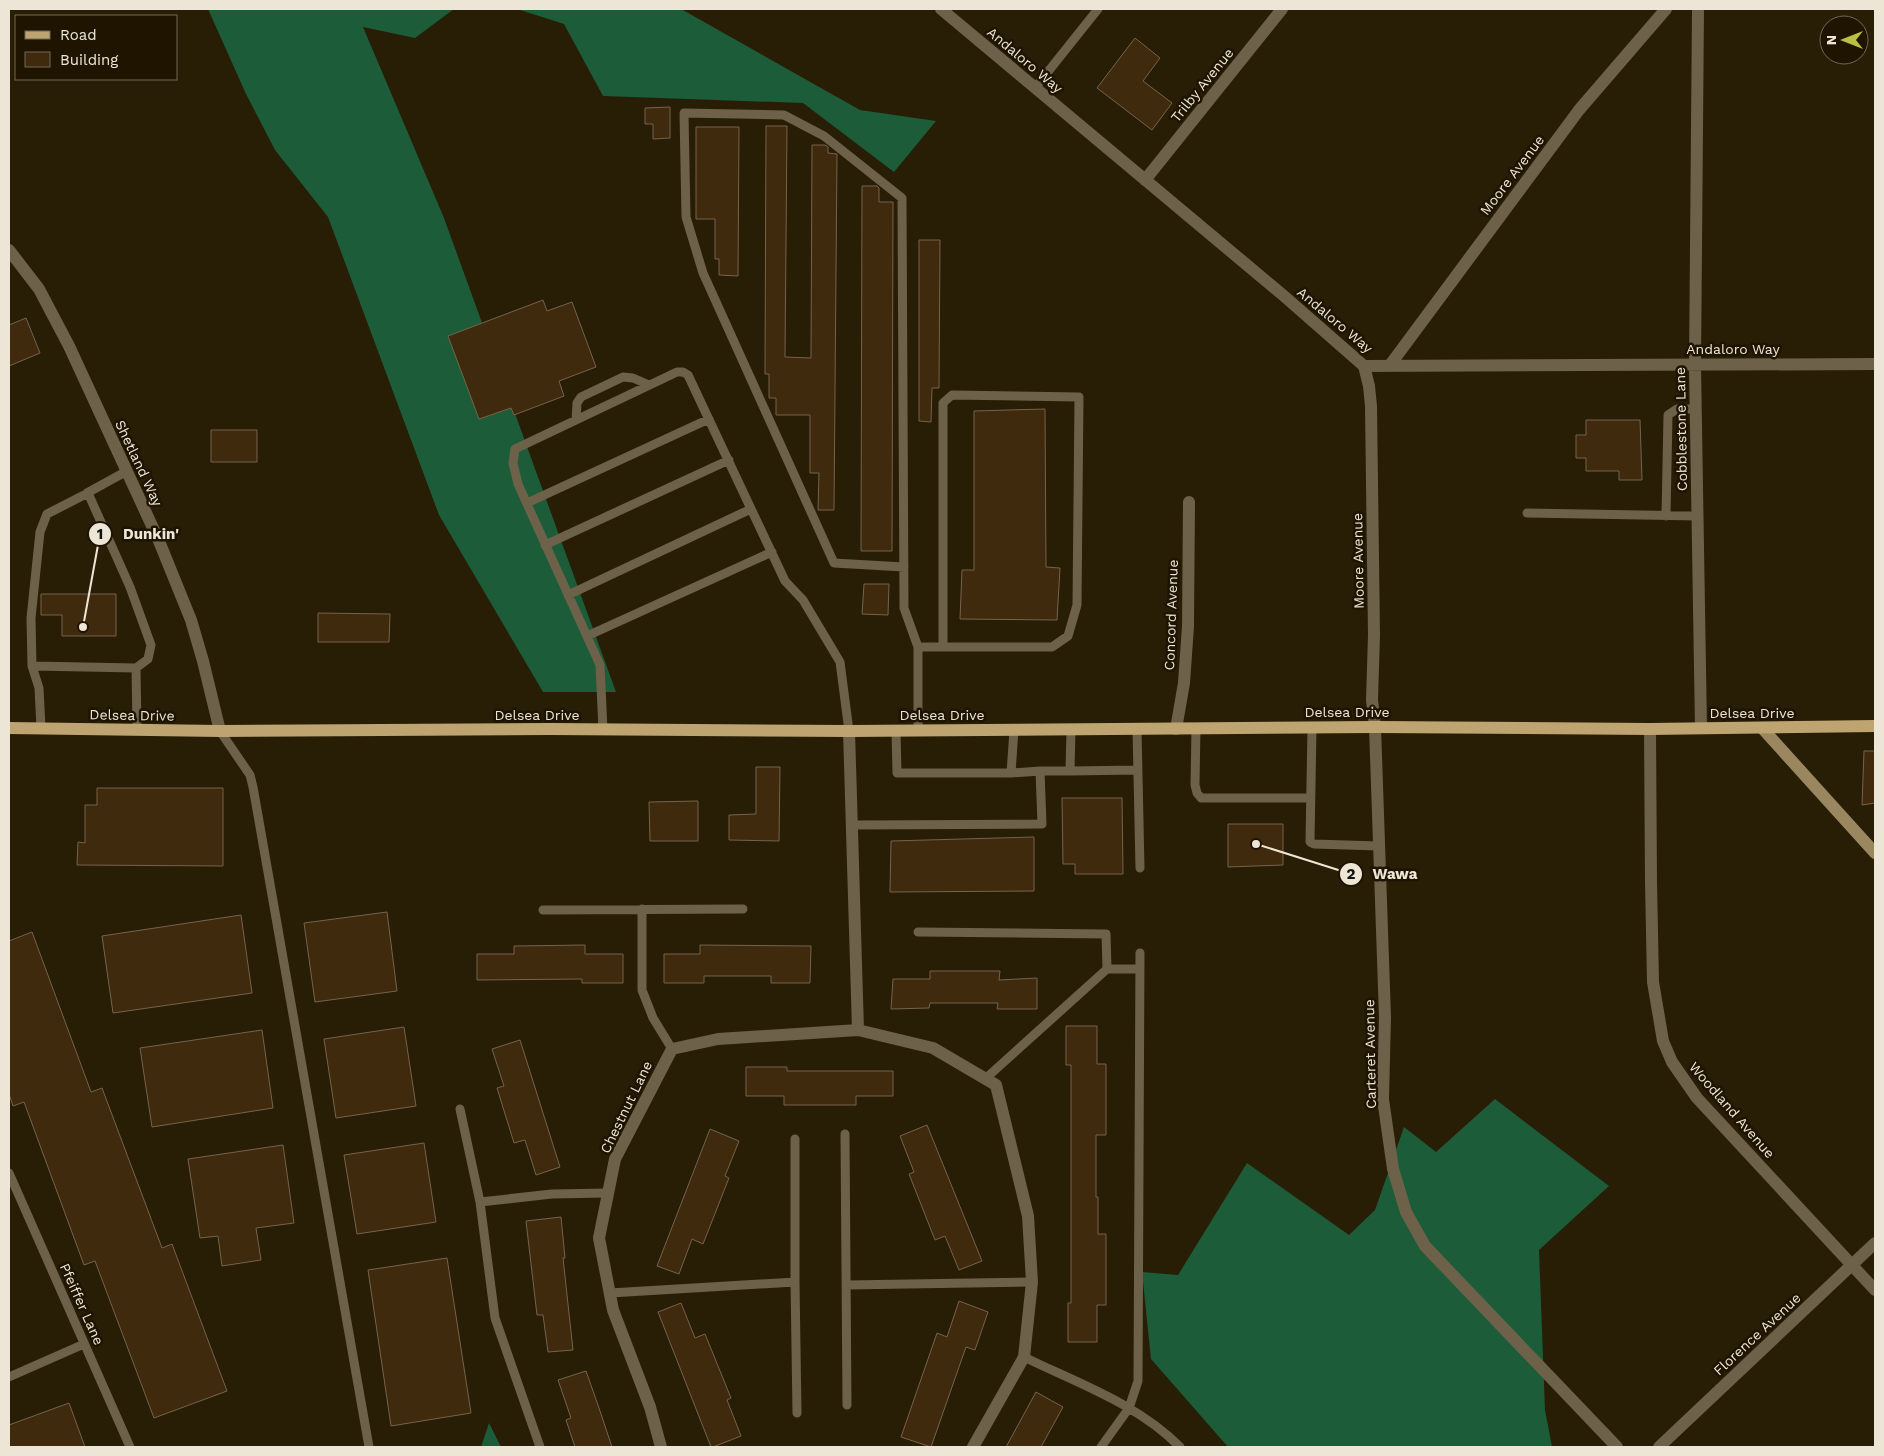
<svg xmlns="http://www.w3.org/2000/svg" width="1884" height="1456" viewBox="0 0 1884 1456" font-family="'Work Sans',sans-serif">
<rect width="100%" height="100%" fill="#281d05"/>
<!-- forest -->
<path fill="#1d5c38" d="M208 9H454L415 38 363 27 444 218 616 692H543L439 515 328 217 275 150 246 94Z
M517 9H681L860 110 936 121 894 172 803 103 603 96 564 24Z
M1495 1099 1609 1186 1539 1250 1545 1410 1552 1447H1228L1151 1359 1142 1272 1178 1275 1247 1163 1349 1235 1375 1210 1404 1127 1436 1152Z
M489 1423 501 1447H481Z"/>
<!-- building -->
<path fill="#3f2a0d" stroke="#76634d" d="M1135 38 1160 58 1143 81 1172 103 1152 130 1097 88Z
M670 107V138L653 139V124H645V108Z
M766 126H787L785 357 811 358 812 145H825L828 147V153L837 154 834 510H818L819 473H810V415H776V398H769V374H765Z
M696 127H739L738 276 719 275V259H715V219H696Z
M862 186H877L879 188V202H893L892 551H861Z
M919 240H940L939 388H932L931 422 919 421Z
M543 300 547 311 572 302 596 367 559 381 564 396 514 415 511 408 479 419 448 336Z
M26 318 40 353 9 366V325Z
M1045 409 1046 567 1060 568 1057 620 960 619 962 570H974V411Z
M1586 420H1640L1642 480H1619V471H1586V458H1576V435H1586Z
M211 430H257V462H211Z
M864 584H889L888 615 862 614Z
M41 594H116V636H62V615H41Z
M318 613 390 614 389 642H318Z
M1864 751H1875V803L1862 805Z
M756 767H780L779 841 729 840V815L756 814Z
M97 788H223V866L77 865 78 842 85 843V805H97Z
M1062 798H1122L1123 874H1075V864H1063Z
M698 801V841H650L649 802Z
M1228 824H1283V865L1228 867Z
M1034 837V891L890 892 891 841Z
M387 912 397 991 315 1002 304 923Z
M241 915 252 993 113 1013 102 936Z
M32 932 91 1092 102 1088 162 1248 172 1244 227 1391 154 1418 95 1261 84 1265 24 1102 13 1106 9 1094V941Z
M585 945V954H623V983H582V979L477 980V954H514V946Z
M700 945 811 946 810 983H771V976H704V983H664V954H700Z
M930 971H1000L999 980 1037 978V1009H997L998 1003H930L929 1008 891 1009 893 979H930Z
M1066 1026H1097V1064H1106V1135H1096V1197H1098V1234H1106V1305H1097V1342H1068V1303H1071V1065H1066Z
M404 1027 416 1106 336 1118 324 1039Z
M262 1030 273 1108 152 1127 140 1048Z
M520 1040 560 1167 536 1175 525 1140 514 1143 497 1088 504 1086 492 1049Z
M746 1067H787V1071H893V1096H856V1105H784V1096H746Z
M927 1125 982 1261 959 1270 945 1236 935 1240 909 1174 914 1172 900 1136Z
M710 1129 739 1141 725 1176 729 1178 703 1244 692 1239 679 1274 657 1266Z
M424 1143 436 1222 357 1234 344 1155Z
M283 1145 294 1223 256 1228 261 1260 222 1266 218 1236 200 1238 188 1159Z
M561 1217 565 1258H563L573 1350 548 1352 543 1315H537L526 1221Z
M447 1258 471 1413 391 1426 368 1270Z
M959 1301 988 1312 975 1350 966 1347 931 1447 901 1437 937 1333 947 1337Z
M681 1303 695 1338 705 1334 731 1398 727 1400 741 1436 713 1447H711L658 1312Z
M586 1371 599 1408 612 1447H575L566 1420 571 1418 558 1380Z
M1036 1392 1063 1407 1041 1447H1006Z
M69 1403 85 1447H9V1425Z"/>
<g fill="none" stroke-linecap="round" stroke-linejoin="round">
<!-- lane -->
<path stroke="#6d6149" stroke-width="9" d="M1035 88 1098 9
M576 420 577 403 581 397 623 377 633 378 649 385
M87 493 127 471
M527 503 709 419
M1527 513 1698 516
M1666 516 1668 415 1677 409H1696
M545 545 729 460
M904 567 834 563 703 273 686 217 684 113 784 115 824 136 902 198 904 608 918 647V731
M568 595 751 509
M587 636 772 552
M918 647H1052L1068 636 1077 605 1079 397 952 395 943 403V647
M32 666 136 668 148 659 151 645 130 587 88 493 47 514 40 532 31 618 32 666 39 688 41 728
M136 668 137 730
M1312 727 1310 842 1314 844 1379 846
M1196 728 1195 785 1197 793 1201 798H1310
M1137 729 1140 868
M603 730 600 665 518 484 513 463 515 449 677 372H683L688 375 785 581 803 600 840 662 849 731
M220 731 250 775 253 787 369 1447
M896 731 897 773H1011
M1040 771H1070L1071 729
M1070 771 1138 770
M852 825 1042 824 1040 771 1011 773 1014 730
M642 909V990L653 1018 672 1049
M543 910 743 909
M918 932 1106 934 1107 969 985 1079
M1107 969H1140
M460 1109 480 1202 495 1318 540 1447
M845 1134 847 1405
M9 1173 130 1447
M480 1202 552 1194 607 1193
M795 1282V1139
M846 1285 1032 1282
M610 1293 795 1282 797 1413
M1024 1357C1077 1383 1138 1404 1180 1447
M9 1377 84 1344
M1101 1447 1129 1408 1138 1381 1140 953"/>
<!-- street -->
<path stroke="#6d6149" stroke-width="12" d="M941 9 1284 296 1364 366 1875 364
M1698 9 1695 365 1701 728
M1145 180 1282 9
M9 250 39 289 69 346 159 541 191 620 203 661 220 731
M1390 365 1579 110 1666 9
M1364 366 1369 386 1371 406 1374 635 1372 700 1375 727 1385 1017 1383 1099 1393 1169 1406 1212 1425 1246 1617 1447
M1176 729 1184 683 1188 626 1189 502
M1650 729 1651 882 1653 982 1663 1041 1672 1062 1697 1098 1875 1290
M849 731 858 1030
M661 1447 650 1407 613 1310 599 1238 615 1159 672 1049 718 1039 858 1030 933 1048 996 1085 1028 1216 1032 1282 1024 1357 973 1447
M1659 1447 1875 1243"/>
<!-- secondary -->
<path stroke="#9a875f" stroke-width="12" d="M1762 728 1875 853"/>
<!-- primary -->
<path stroke="#bda470" stroke-width="12" d="M9 728 220 731 550 729 849 731 1375 727 1650 729 1875 726"/>
</g>
<g text-anchor="middle" dominant-baseline="central" stroke-width="5" stroke-linejoin="round" paint-order="stroke">
<!-- street labels -->
<g font-size="14" fill="#ede6d7" stroke="#1e1400">
<text transform="translate(1025 60) rotate(40)">Andaloro Way</text>
<text transform="translate(1202 85) rotate(-51)">Trilby Avenue</text>
<text transform="translate(1512 175) rotate(-53)">Moore Avenue</text>
<text transform="translate(1335 320) rotate(40)">Andaloro Way</text>
<text x="1733" y="349">Andaloro Way</text>
<text transform="translate(1681 429) rotate(-91)">Cobblestone Lane</text>
<text transform="translate(139 463) rotate(65)">Shetland Way</text>
<text transform="translate(1358 561) rotate(-91)">Moore Avenue</text>
<text transform="translate(1171 615) rotate(-88)">Concord Avenue</text>
<text x="1347" y="712">Delsea Drive</text>
<text x="1752" y="713">Delsea Drive</text>
<text transform="translate(132 715) rotate(1)">Delsea Drive</text>
<text x="537" y="715">Delsea Drive</text>
<text x="942" y="715">Delsea Drive</text>
<text transform="translate(1370 1054) rotate(-91)">Carteret Avenue</text>
<text transform="translate(626 1107) rotate(-64)">Chestnut Lane</text>
<text transform="translate(1732 1110) rotate(49)">Woodland Avenue</text>
<text transform="translate(82 1304) rotate(66)">Pfeiffer Lane</text>
<text transform="translate(1757 1334) rotate(-43)">Florence Avenue</text>
</g>
</g>
<!-- callouts -->
<path fill="none" stroke="#ede6d7" stroke-width="2" d="M83 627L100 534M1256 844L1351 874"/>
<g fill="#ede6d7" stroke="#1e1400" stroke-width="2">
<circle cx="83" cy="627" r="5"/>
<circle cx="1256" cy="844" r="5"/>
<circle cx="100" cy="534" r="12"/>
<circle cx="1351" cy="874" r="12"/>
</g>
<g font-size="15" text-anchor="middle" font-weight="bold" fill="#111">
<text x="100" y="539">1</text>
<text x="1351" y="879">2</text>
</g>
<g font-size="15" text-anchor="middle" font-weight="bold" fill="#ede6d7" stroke="#1e1400" stroke-width="5" stroke-linejoin="round" paint-order="stroke">
<text x="151" y="539">Dunkin'</text>
<text x="1395" y="879">Wawa</text>
</g>
<!-- border -->
<rect width="1884" height="1456" fill="none" stroke="#ede6d7" stroke-width="20"/>
<!-- legend -->
<rect x="15" y="15" width="162" height="65" fill="#1e1400" stroke="#716856"/>
<rect x="25" y="31" width="25" height="8" fill="#bda470" stroke="#716856"/>
<text x="60" y="40" font-size="15" fill="#ede6d7">Road</text>
<rect x="25" y="52" width="25" height="15" fill="#3f2a0d" stroke="#716856"/>
<text x="60" y="65" font-size="15" fill="#ede6d7">Building</text>
<!-- north arrow -->
<g transform="translate(1844 40) rotate(270)"><circle r="24" fill="#1e1400" stroke="#716856"/>
<path d="M0-4L9 19L0 12L-9 19Z" fill="#b9c046"/>
<text y="-8" font-size="14" font-weight="bold" text-anchor="middle" fill="#ede6d7">N</text>
</g>
</svg>
